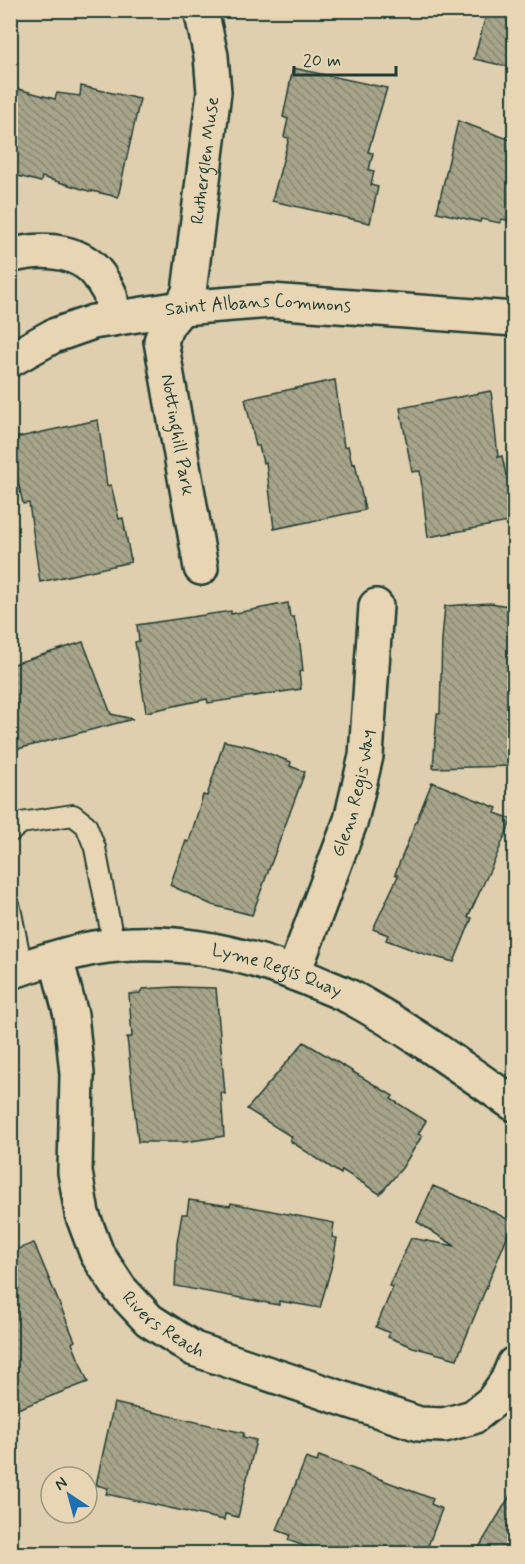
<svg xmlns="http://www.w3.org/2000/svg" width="525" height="1564" viewBox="0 0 525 1564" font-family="Mynerve,sans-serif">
<defs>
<pattern id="building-back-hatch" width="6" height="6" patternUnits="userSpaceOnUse" patternTransform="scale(1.5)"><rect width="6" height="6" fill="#a7a48a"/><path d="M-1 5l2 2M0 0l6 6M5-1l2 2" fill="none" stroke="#878772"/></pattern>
</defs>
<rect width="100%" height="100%" fill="#e0cfae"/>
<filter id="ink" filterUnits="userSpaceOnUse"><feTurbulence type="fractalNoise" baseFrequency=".0167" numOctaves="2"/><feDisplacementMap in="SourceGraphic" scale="12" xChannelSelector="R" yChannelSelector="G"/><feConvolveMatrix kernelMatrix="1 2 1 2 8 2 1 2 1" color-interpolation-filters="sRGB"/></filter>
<g filter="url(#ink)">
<!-- building -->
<path fill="url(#building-back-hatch)" stroke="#1f3d34" stroke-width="1.5" d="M493 10H514V68L474 59 486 15 491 16Z
M293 68 387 88 368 152 373 153 369 170 374 171 371 185 378 187 370 223 272 201 289 138 284 137 288 119 283 117Z
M81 86 140 99 118 197 92 191V192L42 177 41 182 10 174V95L15 96 18 89 55 99 57 93 80 96Z
M458 121 514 141V222L502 219 500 223 481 219 480 222 437 212Z
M335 380 344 447 348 446 352 464 355 463 365 510 274 529 266 462 263 463 259 446H256L245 399Z
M491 391 498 457 502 456 506 475H508L514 504V521L428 537 420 471 412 472 400 408Z
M98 420 107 486 111 485 119 519 123 518 131 562 40 582 29 503 23 504 10 445V439Z
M288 603 290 617H294L300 644 303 671 299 672 301 689 208 703 207 699 146 712 135 642 139 641 137 625 231 611V614Z
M490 603 514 607V766L433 768 437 714H440L442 639 445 606Z
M83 642 111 714 133 719 10 751V665Z
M224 741 252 747 291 762 290 766 305 772 252 915 212 905 170 885 186 841 189 842 203 795 207 796Z
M432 782 497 808 495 813 512 819 496 857 468 917 472 918 454 962 421 953 386 940 388 935 373 929 398 876 395 874Z
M175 987 216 988 225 1094 221 1092 224 1136 185 1142H138L127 1037H132L129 994 140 993 142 989Z
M304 1042 393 1096 391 1099 426 1121 418 1134 422 1136 402 1168 380 1194 342 1170 341 1174 290 1141 292 1137 247 1109Z
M433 1186 486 1208 513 1222 457 1359 413 1347 388 1337 390 1333 376 1327 393 1287 389 1286 411 1238 455 1246 417 1222Z
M189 1200 230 1206 231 1203 334 1223 332 1237 337 1238 333 1261 320 1308 279 1301V1305L175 1286 177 1243 182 1214H187Z
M34 1243 75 1341 72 1343 88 1382 10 1412V1252Z
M114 1403 244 1433 243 1437 256 1440 238 1517 225 1514 224 1520 106 1494 108 1488 96 1485Z
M319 1456 433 1499 431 1504 442 1509 425 1554H325L288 1540 290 1535 277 1530 306 1458 317 1462Z
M514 1489V1554H475Z"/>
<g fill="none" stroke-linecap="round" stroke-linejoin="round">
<!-- service casing -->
<g stroke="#1f3d34" stroke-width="24">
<path id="service" d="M10 832 21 823 73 815 86 825 95 848 114 946
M10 908 22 968"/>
</g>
<!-- minor casing -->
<g stroke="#1f3d34" stroke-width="38">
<g id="minor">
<path d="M10 256C44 247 85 249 103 282 105 286 109 291 110 295 112 302 112 311 113 319"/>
<path id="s1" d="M10 360 53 336 93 322 181 308 271 301 514 319"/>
<path id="s2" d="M201 568 161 341 167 325 181 308 189 292 214 92 211 56 201 10"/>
<path id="s3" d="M56 958 71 1015 77 1074 75 1172 82 1214 97 1254 120 1289 149 1320 194 1349 419 1424 444 1425 473 1417 493 1401 507 1381 514 1364"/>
<path id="s4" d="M10 972C38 963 66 953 94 948 172 935 253 954 325 986 335 990 345 994 354 999 410 1030 462 1068 514 1104"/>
<path id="s5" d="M294 972 351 820 366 756 376 606"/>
</g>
</g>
<!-- service -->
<use href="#service" stroke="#e8d5b3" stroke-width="20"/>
<!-- minor -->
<use href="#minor" stroke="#e8d5b3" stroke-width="33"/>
</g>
</g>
<g text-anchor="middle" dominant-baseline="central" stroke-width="6" stroke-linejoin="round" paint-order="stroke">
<!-- street labels -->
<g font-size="18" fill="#1f3d34" stroke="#e8d5b3">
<text stroke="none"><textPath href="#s2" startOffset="420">Rutherglen Muse</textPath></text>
<text stroke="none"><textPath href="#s1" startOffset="258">Saint Albans Commons</textPath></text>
<text transform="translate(177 435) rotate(80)">Nottinghill Park</text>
<text stroke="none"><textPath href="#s5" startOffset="189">Glenn Regis Way</textPath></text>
<text stroke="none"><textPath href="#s4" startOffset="274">Lyme Regis Quay</textPath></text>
<text stroke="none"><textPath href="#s3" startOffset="400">Rivers Reach</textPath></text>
</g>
</g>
<!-- margin -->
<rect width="525" height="1564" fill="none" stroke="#e8d5b3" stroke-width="36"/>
<rect x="18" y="18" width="489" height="1528" fill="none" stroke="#1f3d34" stroke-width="2" filter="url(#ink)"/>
<!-- north arrow -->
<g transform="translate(69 1495) rotate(324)"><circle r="28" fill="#e8d5b3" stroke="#989880" stroke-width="1.5"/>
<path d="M0-4.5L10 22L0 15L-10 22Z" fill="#1f6fb2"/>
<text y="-9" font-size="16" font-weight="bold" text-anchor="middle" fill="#1f3d34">N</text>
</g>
<!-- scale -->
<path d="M294 66v9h102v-9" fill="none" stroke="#1f3d34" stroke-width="3"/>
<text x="303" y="66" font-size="18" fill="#1f3d34" stroke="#e8d5b3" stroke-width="4.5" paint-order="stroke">20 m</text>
</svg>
